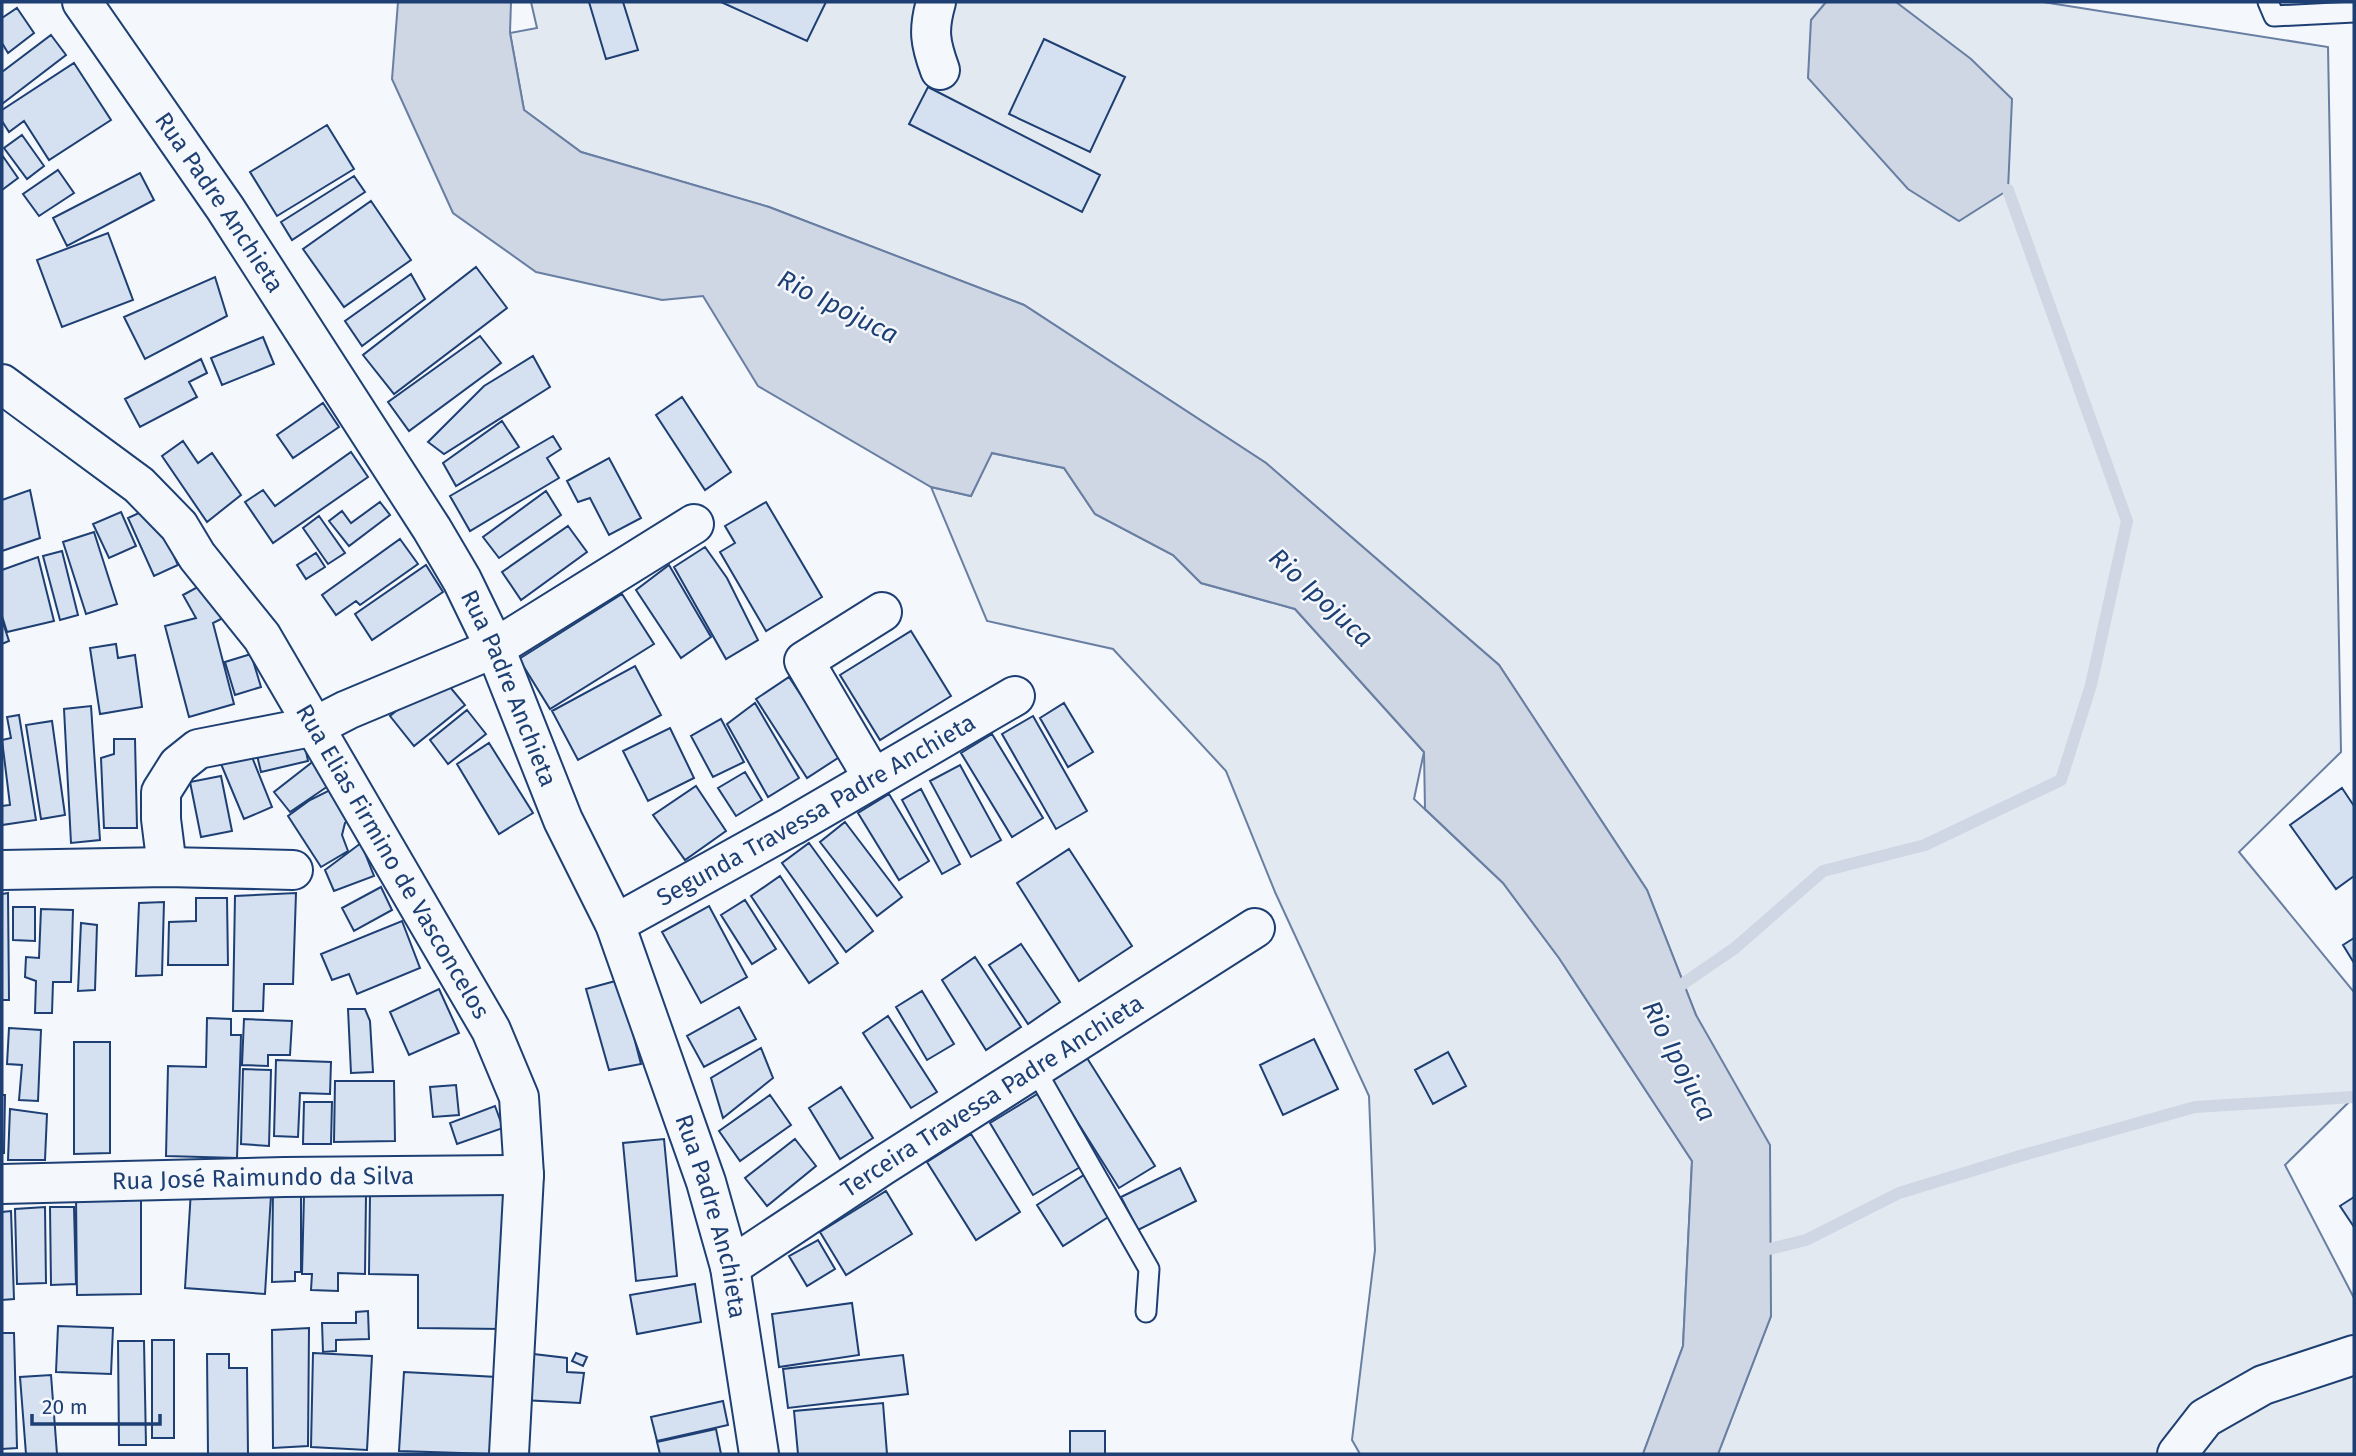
<svg xmlns="http://www.w3.org/2000/svg" width="2356" height="1456" viewBox="0 0 2356 1456" font-family="'Fira Sans',sans-serif">
<rect width="100%" height="100%" fill="#f4f7fb"/>
<!-- green -->
<path fill="#e3e9f0" stroke="#687fa3" stroke-width="2" d="M531 2H2043L2328 47 2341 752 2239 852 2354 992V1097L2285 1165 2354 1298V1454H1718L1771 1316 1696 1015 1647 890 1499 665 1266 463 1024 305 769 207 581 152 524 110 510 33 537 28Z
M991 453 1064 468 1095 514 1173 555 1201 583 1295 609 1424 752 1414 799 1503 883 1559 958 1692 1161 1683 1346 1643 1454H1360L1352 1440 1375 1250 1369 1096 1275 892 1226 771 1113 649 987 621 931 487 971 496Z"/>
<!-- water -->
<path fill="#cfd7e4" stroke="#687fa3" stroke-width="2" d="M398 2H511L510 33 524 110 581 152 769 207 1024 305 1266 463 1499 665 1647 890 1696 1015 1770 1145 1771 1316 1718 1454H1643L1683 1346 1692 1161 1559 958 1503 883 1425 809 1424 752 1295 609 1201 583 1173 555 1095 514 1064 468 992 453 971 496 931 487 758 386 703 296 662 300 536 272 453 213 392 79Z
M1826 2H1896L1971 59 2012 99 2008 190 1959 221 1908 189 1808 78 1811 20Z"/>
<g fill="none" stroke-linecap="round" stroke-linejoin="round">
<!-- stream -->
<path stroke="#cfd7e4" stroke-width="12" d="M1671 992 1735 948 1823 871 1925 845 2061 780 2091 685 2127 521 2008 190
M1757 1252 1806 1240 1899 1193 2020 1156 2195 1107 2354 1097"/>
</g>
<!-- building -->
<path fill="#d5e0f0" stroke="#1d3f73" stroke-width="2" d="M589 2H623L638 50 606 59Z
M721 2H826L807 41Z
M17 8 34 33 8 53 2 43V18Z
M51 35 66 55 2 104V72Z
M1044 39 1125 77 1090 152 1009 114Z
M74 63 111 120 49 160 24 121 9 132 2 121V110Z
M928 87 1100 175 1082 212 909 124Z
M327 125 354 169 277 216 250 172Z
M22 135 44 166 27 179 4 148Z
M2 155 18 178 2 190Z
M58 170 74 193 39 216 23 194Z
M140 173 154 200 67 246 53 218Z
M354 176 365 192 292 240 281 222Z
M371 201 411 260 344 307 303 249Z
M108 233 133 300 62 327 37 260Z
M476 267 507 308 394 394 363 355Z
M411 274 425 299 362 346 345 321Z
M215 277 227 316 145 359 124 317Z
M480 336 501 363 409 431 388 402Z
M263 337 274 364 222 385 211 358Z
M533 356 550 387 444 454 428 442 484 386Z
M201 359 207 373 189 382 197 397 140 427 125 399Z
M682 397 731 472 705 490 656 415Z
M323 403 339 427 293 458 277 435Z
M502 421 519 447 456 486 443 463Z
M553 436 561 449 547 458 559 478 470 531 450 496Z
M183 441 198 463 212 453 241 495 207 522 162 456Z
M351 452 368 477 273 543 245 502 263 490 275 506Z
M609 458 641 518 609 535 590 498 578 502 567 481Z
M30 490 40 538 2 551V500Z
M546 491 561 515 499 558 483 537Z
M380 502 390 515 349 546 329 521 342 511 351 523Z
M766 502 822 597 766 631 720 552 735 543 725 526Z
M152 507 178 565 154 576 128 518Z
M121 512 136 546 109 558 93 524Z
M319 516 345 553 328 564 303 528Z
M568 526 587 552 521 600 502 572Z
M94 532 117 604 86 614 63 542Z
M400 539 418 564 360 605 356 601 336 615 322 595Z
M705 547 727 578 758 640 726 659 674 567Z
M62 551 78 615 60 620 43 556Z
M316 553 325 567 306 579 297 565Z
M38 557 54 621 7 632 2 616V570Z
M426 565 443 592 372 640 355 614Z
M669 565 711 637 681 658 636 590Z
M205 583 225 617 213 623 234 704 189 717 165 626 196 618 183 595Z
M622 594 654 644 550 709 519 659Z
M2 620 9 641 2 644Z
M911 631 951 696 880 740 840 675Z
M116 644 118 658 135 655 142 707 100 714 90 648Z
M251 654 261 687 235 695 225 662Z
M635 666 661 715 578 760 552 711Z
M440 675 465 705 414 746 390 716Z
M789 677 841 756 807 778 756 699Z
M755 703 799 778 768 797 727 724Z
M1064 703 1093 752 1068 767 1040 718Z
M91 706 100 840 71 843 64 709Z
M467 710 486 734 448 764 430 740Z
M19 715 36 820 2 825V806L10 805 2 740 11 738 7 717Z
M1033 716 1087 811 1056 829 1002 734Z
M721 719 744 762 713 777 691 736Z
M52 721 65 815 41 819 26 725Z
M670 728 694 778 648 801 623 751Z
M992 734 1043 818 1012 837 961 753Z
M303 736 308 761 261 772 255 747Z
M114 739H135L137 828H104L101 758 114 754Z
M489 743 533 813 499 834 457 764Z
M250 752 272 807 244 819 221 764Z
M320 756 334 782 290 812 274 792Z
M960 765 1001 840 971 857 930 781Z
M745 772 762 800 736 816 718 788Z
M221 776 232 831 201 837 190 782Z
M338 786 353 814 345 823 342 835 348 851 321 867 288 816 310 800Z
M696 786 726 831 685 860 653 815Z
M2342 788 2354 806V876L2336 889 2290 825Z
M921 789 960 864 942 874 902 800Z
M889 794 929 861 899 880 858 813Z
M845 822 902 897 877 916 820 842Z
M361 843 374 876 334 891 325 870Z
M809 843 873 931 846 952 782 863Z
M1069 849 1132 946 1079 981 1017 883Z
M780 876 838 963 809 983 751 896Z
M381 887 392 910 354 931 342 908Z
M8 893 9 1000H2V894Z
M296 893 293 984H264L263 1011H233L235 896Z
M196 898H227L228 965H168L169 922 196 921Z
M745 900 776 949 752 964 721 915Z
M164 902 162 975 136 976 139 903Z
M709 906 747 977 701 1003 662 932Z
M13 907H35V941L13 940Z
M41 909 73 910 71 982H53L52 1013H35L36 981 25 977 26 957 39 958Z
M402 921 420 968 357 994 349 974 332 980 321 954Z
M81 923 97 925 95 990 78 991Z
M2354 938V963L2343 945Z
M1021 944 1060 1002 1028 1024 989 965Z
M975 957 1021 1027 986 1050 942 980Z
M619 980 641 1064 609 1070 586 989Z
M439 989 459 1033 409 1055 390 1012Z
M922 991 954 1044 927 1060 896 1007Z
M739 1007 756 1039 704 1067 687 1036Z
M348 1009H365L370 1021 373 1072 351 1073Z
M888 1016 937 1092 911 1108 863 1033Z
M207 1018 231 1019V1035H241L237 1158 166 1156 168 1066 206 1067Z
M244 1019 292 1021 290 1055H268V1066L242 1065Z
M9 1028 41 1030 38 1101 19 1100 22 1065 7 1064Z
M1314 1039 1338 1089 1283 1115 1260 1065Z
M74 1042H110V1153L74 1154Z
M761 1048 773 1078 723 1118 711 1078Z
M1448 1052 1466 1086 1433 1104 1415 1070Z
M1087 1058 1155 1166 1119 1188 1051 1080Z
M276 1060 331 1062 330 1094 300 1093 298 1137 274 1136Z
M243 1069 271 1070 269 1146 241 1144Z
M335 1081H394L395 1141 334 1142Z
M456 1085 459 1115 433 1117 430 1087Z
M841 1087 873 1138 840 1159 809 1108Z
M1039 1093 1082 1166 1033 1195 990 1123Z
M2 1095H5L4 1153H2Z
M770 1095 791 1125 740 1161 719 1131Z
M304 1102H332L331 1144H303Z
M495 1106 503 1128 457 1144 450 1123Z
M10 1109 47 1114 45 1160H8Z
M971 1134 1020 1212 976 1240 927 1162Z
M664 1139 677 1276 636 1281 623 1143Z
M795 1139 816 1166 767 1206 745 1178Z
M1180 1168 1196 1201 1138 1230 1121 1197Z
M1087 1173 1113 1214 1063 1246 1037 1205Z
M191 1190 271 1195 265 1294 185 1288Z
M273 1190H301V1272H295V1281L272 1282Z
M886 1191 912 1234 846 1275 820 1232Z
M370 1194 505 1195 503 1329 418 1328V1275L369 1274Z
M141 1195V1294L77 1295 76 1196Z
M304 1195H366L365 1274 338 1273V1291L311 1290 312 1274H302Z
M2354 1197V1227L2340 1206Z
M45 1207 46 1283 17 1284 15 1209Z
M50 1207H74L76 1284 51 1285Z
M11 1211 14 1299 2 1300V1212Z
M818 1240 835 1269 807 1286 789 1256Z
M695 1284 701 1322 637 1334 630 1295Z
M852 1303 859 1355 779 1367 772 1314Z
M368 1311 369 1339 336 1340V1351L323 1352 322 1323H356V1312Z
M58 1326 113 1328 111 1374 56 1372Z
M309 1328 308 1446 273 1448 272 1330Z
M2 1333H14L17 1448 2 1449Z
M152 1340H174V1438H152Z
M118 1341H144L146 1445H119Z
M313 1353 372 1356 367 1450 311 1447Z
M525 1353 567 1358V1372L584 1373 580 1403 522 1400Z
M576 1353 587 1357 583 1366 572 1361Z
M207 1354H229V1368H247L248 1454H208Z
M903 1355 908 1394 788 1408 783 1369Z
M404 1372 497 1377 492 1454 399 1451Z
M51 1375 57 1454H26L20 1377Z
M723 1401 728 1425 657 1441 651 1417Z
M883 1403 887 1454H798L794 1411Z
M716 1429 721 1454H660L657 1442Z
M1070 1431H1105V1454H1070Z"/>
<g fill="none" stroke-linecap="round" stroke-linejoin="round">
<!-- service casing -->
<g stroke="#1d3f73" stroke-width="23">
<path id="service" d="M2268 2 2274 16 2354 12
M1035 1069 1149 1269 1146 1312"/>
</g>
<!-- minor casing -->
<g stroke="#1d3f73" stroke-width="42">
<g id="minor">
<path d="M936 2C928 30 930 43 940 70"/>
<path id="s1" d="M2 384 139 485 179 526 197 556 262 637 491 1030 519 1097 524 1175 509 1454"/>
<path d="M873 778 804 661 882 612"/>
<path d="M167 867 161 819V792L178 765 198 749 316 726 347 710 495 648 694 524"/>
<path d="M2 870 167 867 293 870"/>
<path id="s2" d="M615 924 792 826 1015 696"/>
<path id="s3" d="M2 1184 284 1177 524 1175"/>
<path id="s4" d="M730 1267 882 1166 1255 928"/>
<path d="M2177 1454 2205 1418 2263 1385 2354 1355"/>
</g>
</g>
<!-- tertiary casing -->
<g stroke="#1d3f73" stroke-width="42">
<g id="tertiary">
<path id="s5" d="M82 2 225 208 432 529 462 580 495 648 563 820 615 924 706 1182 730 1267 759 1454"/>
</g>
</g>
<!-- service -->
<use href="#service" stroke="#f4f7fb" stroke-width="19"/>
<!-- minor -->
<use href="#minor" stroke="#f4f7fb" stroke-width="38"/>
<!-- tertiary -->
<use href="#tertiary" stroke="#f4f7fb" stroke-width="38"/>
</g>
<g text-anchor="middle" dominant-baseline="central" stroke-width="5" stroke-linejoin="round" paint-order="stroke">
<!-- street labels -->
<g font-size="24" fill="#1d3f73" stroke="#f4f7fb">
<text stroke="none"><textPath href="#s5" startOffset="243">Rua Padre Anchieta</textPath></text>
<text stroke="none"><textPath href="#s5" startOffset="810">Rua Padre Anchieta</textPath></text>
<text stroke="none"><textPath href="#s2" startOffset="231">Segunda Travessa Padre Anchieta</textPath></text>
<text stroke="none"><textPath href="#s1" startOffset="626">Rua Elias Firmino de Vasconcelos</textPath></text>
<text stroke="none"><textPath href="#s4" startOffset="313">Terceira Travessa Padre Anchieta</textPath></text>
<text stroke="none"><textPath href="#s3" startOffset="261">Rua José Raimundo da Silva</textPath></text>
<text stroke="none"><textPath href="#s5" startOffset="1377">Rua Padre Anchieta</textPath></text>
</g>
<!-- water labels -->
<g font-size="26" font-style="italic" fill="#1d3f73" stroke="#f4f7fb">
<text transform="translate(838 307) rotate(27)">Rio Ipojuca</text>
<text transform="translate(1321 598) rotate(43)">Rio Ipojuca</text>
<text transform="translate(1679 1061) rotate(63)">Rio Ipojuca</text>
</g>
</g>
<!-- border -->
<rect width="2356" height="1456" fill="none" stroke="#1d3f73" stroke-width="7"/>
<!-- scale -->
<path d="M32 1414v10h128v-10" fill="none" stroke="#1d3f73" stroke-width="3.5"/>
<text x="42" y="1414" font-size="21" fill="#1d3f73" stroke="#f4f7fb" stroke-width="5" paint-order="stroke">20 m</text>
</svg>
